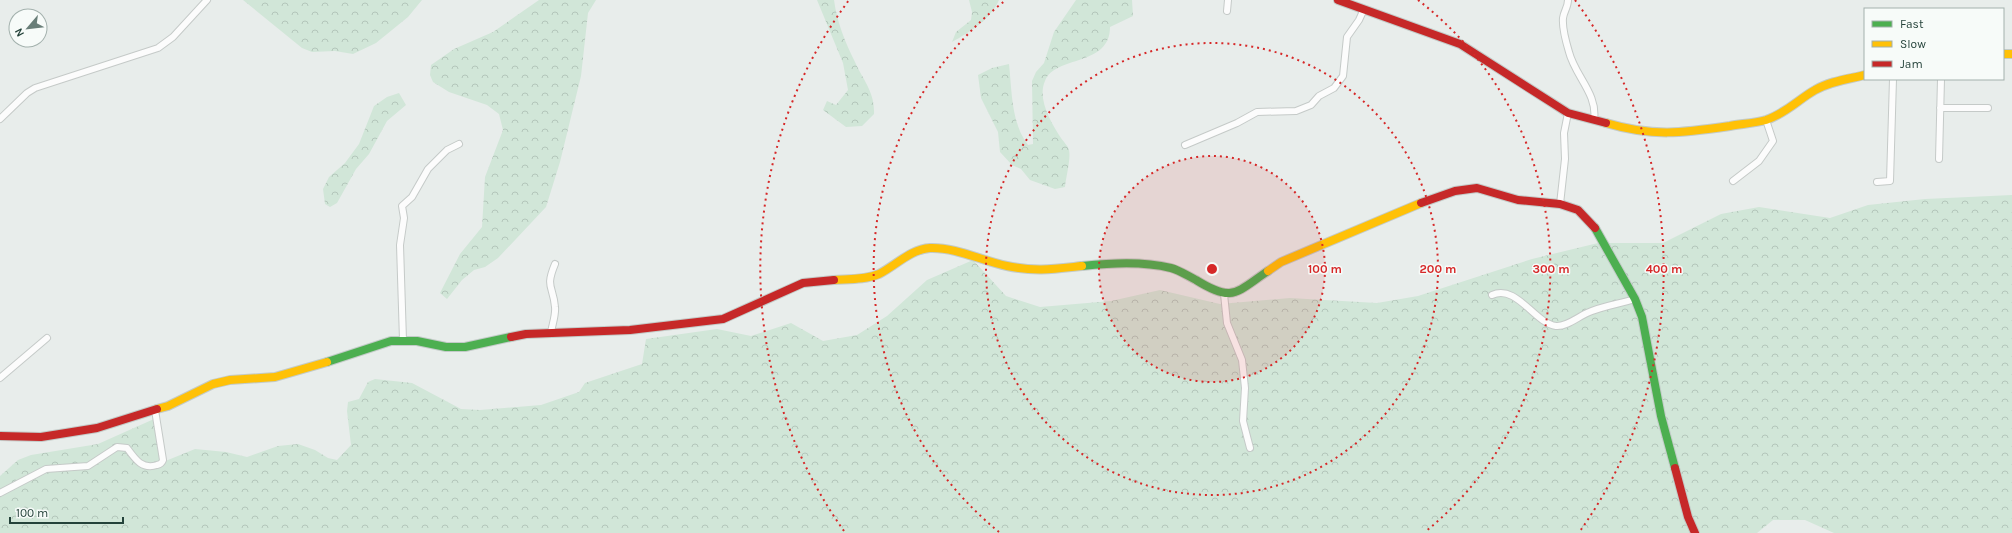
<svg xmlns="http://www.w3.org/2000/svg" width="2012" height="533" viewBox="0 0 2012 533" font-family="Karla,sans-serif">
<defs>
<pattern id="forest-crowns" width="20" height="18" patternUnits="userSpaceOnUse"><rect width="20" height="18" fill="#d1e6d8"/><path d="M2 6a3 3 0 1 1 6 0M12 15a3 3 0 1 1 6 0" fill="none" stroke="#b3c6ba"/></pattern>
</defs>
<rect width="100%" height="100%" fill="#e8edeb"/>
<!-- forest -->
<path fill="url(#forest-crowns)" d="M243 0H422L408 17 376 43 353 54 335 51 312 52 302 48Z
M539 0H596L588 13 581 76 560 162 546 207 498 258 485 267 474 270 462 280 447 299 440 293 460 254 482 227 485 177 503 130 499 114 487 105 449 92 433 82 430 75 431 65 454 49 493 32Z
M817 0H834C837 22 845 42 855 62 863 80 875 92 874 114L862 126 846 127 823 110 827 101 836 105 848 90 843 63Z
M969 0H999C990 20 970 32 952 42L956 32 971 20 972 12Z
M1076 0H1132L1133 16 1110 27C1110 67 1055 55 1045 81 1037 99 1051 123 1061 138 1063 141 1068 146 1069 150 1071 159 1066 177 1065 187L1055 189 1030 180 1021 169 1012 165 1000 152 998 132 981 98 978 75 992 68 1009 64C1012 91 1011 123 1028 145L1033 144 1032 81 1036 72 1044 63 1054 32Z
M399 93 406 105 387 121 369 154 356 169 337 203 330 207 325 204 323 189 329 177 345 163 359 144 374 106 387 97Z
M2012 195V533H1834L1805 520H1773L1757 533H0V476L18 460 31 455 98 444 154 419 163 462 195 449 226 452 247 457 278 446 298 444 315 450 328 458 337 460 351 445 347 411 348 402 359 399 368 382 375 379 412 383 461 409 480 410 541 405 579 392 585 383 642 364 646 339 717 329 751 336 791 323 823 341 857 335 887 316 927 280 973 260 1006 296 1040 307 1111 301 1160 290 1220 304 1290 298 1377 303 1418 296 1532 259 1598 243H1663L1721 214 1759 207 1830 218 1868 205 1925 199Z"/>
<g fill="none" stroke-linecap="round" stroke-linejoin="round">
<!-- street casing -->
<g stroke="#c5cac8" stroke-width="8">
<path id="street" d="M1568 0C1568 7 1564 11 1563 18 1562 28 1566 42 1569 52 1575 76 1598 94 1594 120
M1227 11 1228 0
M1940 108H1988
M0 119 27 93 35 88 158 48 173 37 207 0
M1185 145 1237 123 1257 112 1296 111 1311 105 1319 96 1334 88 1343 76 1347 37 1359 20 1364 9
M1939 159 1941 79
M1733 181 1759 161 1773 141 1766 120
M1877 182 1890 181 1893 79
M1560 204 1565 159 1564 133 1568 113
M1224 294 1227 323 1242 360 1245 388 1243 421 1250 448
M1492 295C1517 284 1534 323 1556 326 1566 327 1578 317 1587 313 1602 306 1619 304 1635 299
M551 333C552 325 556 315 555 307 553 285 545 288 555 264
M403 340 400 245 404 218 402 206 412 197 428 169 447 150 459 144
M0 378 47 338
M0 493 46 469 88 466 117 447 127 448C135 459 142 470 157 465 161 464 162 463 163 460L155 410"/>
</g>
<!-- fast casing -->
<g stroke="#c3cbc8" stroke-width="10">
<path id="fast" d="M1595 228 1635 299 1642 317 1661 416 1675 468
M1082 266C1111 263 1142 261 1171 268 1179 270 1188 276 1196 280 1233 303 1235 293 1268 271
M327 362 391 341H417L446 347H465L511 337"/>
</g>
<!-- slow casing -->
<g stroke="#c3cbc8" stroke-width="10">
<path id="slow" d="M2003 54H2012
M1606 123C1653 137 1682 133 1730 126 1741 124 1755 123 1766 120 1785 114 1799 99 1815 90 1830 81 1849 79 1865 75
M1268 271 1281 262 1421 203
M834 280C848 279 865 280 879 274 895 266 911 249 930 248 956 247 982 261 1007 266 1036 272 1054 269 1082 266
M157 409 168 406 213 384 230 380 275 377 327 362"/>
</g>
<!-- jam casing -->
<g stroke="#c3cbc8" stroke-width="10">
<path id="jam" d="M1338 0 1460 44 1568 113 1606 123
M1421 203 1455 191 1477 188 1518 200 1560 204 1578 210 1595 228
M511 337 526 334 630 330 723 319 803 283 834 280
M0 436 41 437 97 428 157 409
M1675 468 1688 517 1695 533"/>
</g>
<!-- street -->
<use href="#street" stroke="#fcfcfc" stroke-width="6"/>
<!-- fast -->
<use href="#fast" stroke="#4caf50" stroke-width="8"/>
<!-- slow -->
<use href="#slow" stroke="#ffc107" stroke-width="8"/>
<!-- jam -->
<use href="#jam" stroke="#c62828" stroke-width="8"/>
</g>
<!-- distance rings -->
<circle cx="1212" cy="269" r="113" fill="#d62828" fill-opacity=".12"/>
<g fill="none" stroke="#d62828" stroke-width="2" stroke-dasharray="2 4">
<circle cx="1212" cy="269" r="113"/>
<circle cx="1212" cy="269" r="226"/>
<path d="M999 532A339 339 0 0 1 1006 0M1418 0A339 339 0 0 1 1425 532"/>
<path d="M844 531A452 452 0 0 1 849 0M1575 0A452 452 0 0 1 1580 531"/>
</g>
<circle cx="1212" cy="269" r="6" fill="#d62828" stroke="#f7fbf9" stroke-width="2"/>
<g font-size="12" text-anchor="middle" font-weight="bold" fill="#d62828" stroke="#f7fbf9" stroke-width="3" stroke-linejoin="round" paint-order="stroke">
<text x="1325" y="273">100 m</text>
<text x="1438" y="273">200 m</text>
<text x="1551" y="273">300 m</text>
<text x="1664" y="273">400 m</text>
</g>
<!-- legend -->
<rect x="1864" y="8" width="140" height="72" fill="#f7fbf9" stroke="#a3b1ad"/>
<rect x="1872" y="21" width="20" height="6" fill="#4caf50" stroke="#a3b1ad"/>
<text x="1900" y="28" font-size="12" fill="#24423a">Fast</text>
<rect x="1872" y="41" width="20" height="6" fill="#ffc107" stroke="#a3b1ad"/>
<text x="1900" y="48" font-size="12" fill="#24423a">Slow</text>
<rect x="1872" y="61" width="20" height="6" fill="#c62828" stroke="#a3b1ad"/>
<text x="1900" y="68" font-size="12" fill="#24423a">Jam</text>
<!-- north arrow -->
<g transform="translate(28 28) rotate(242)"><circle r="19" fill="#f7fbf9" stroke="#a3b1ad"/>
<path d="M0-3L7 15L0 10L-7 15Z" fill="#697e78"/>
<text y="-6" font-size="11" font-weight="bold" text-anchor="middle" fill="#24423a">N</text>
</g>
<!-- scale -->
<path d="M10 517v6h113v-6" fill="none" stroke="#24423a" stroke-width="2"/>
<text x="16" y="517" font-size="12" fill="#24423a" stroke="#f7fbf9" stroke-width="3" paint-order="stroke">100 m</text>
</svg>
